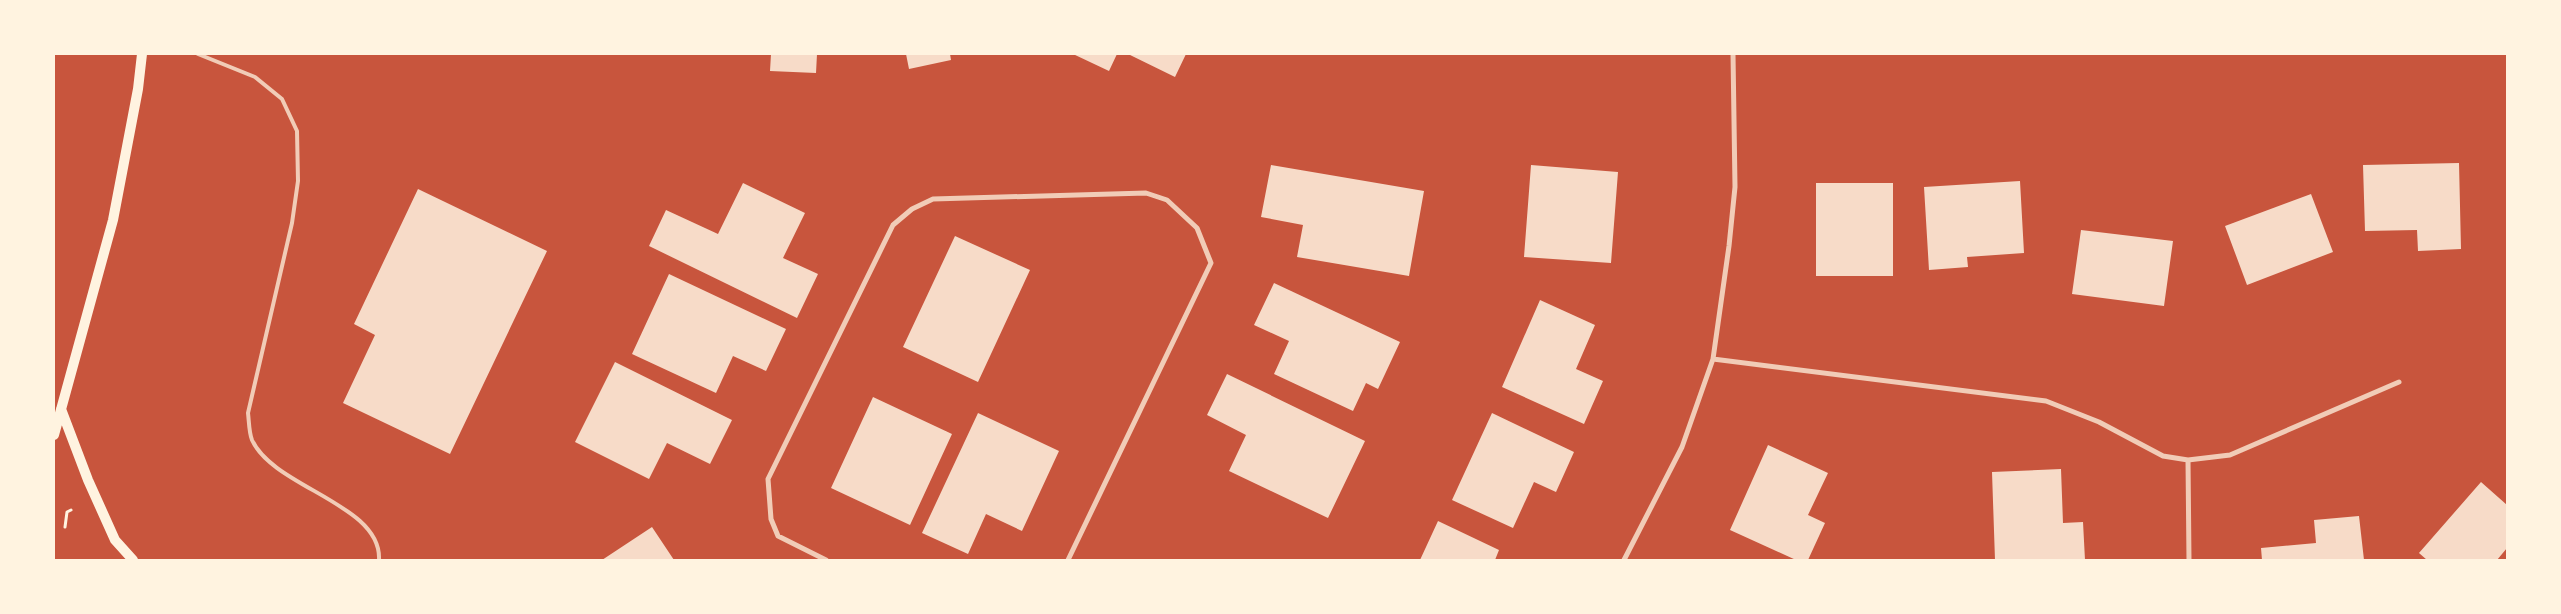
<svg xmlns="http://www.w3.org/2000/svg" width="2561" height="614" viewBox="0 0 2561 614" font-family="'PT Sans Narrow',sans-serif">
<rect width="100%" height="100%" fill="#c8553d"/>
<!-- building -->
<path fill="#f7dbc8" d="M771 54H817L816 73 770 71Z
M906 54H950L951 60 909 69Z
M1073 54H1117L1109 71Z
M1128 54H1186L1175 77Z
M2459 163 2461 249 2418 251 2417 230 2365 231 2363 165Z
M1271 165 1424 191 1409 276 1297 257 1303 225 1261 217Z
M1531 165 1618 172 1611 263 1524 257Z
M2020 181 2024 253 1967 257 1968 267 1929 270 1924 187Z
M743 183 805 213 783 258 818 274 797 318 649 246 666 210 718 234Z
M1816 183H1893V276H1816Z
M418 189 547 251 450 454 343 403 375 335 354 324Z
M2311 194 2333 252 2247 285 2225 226Z
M2081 230 2173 241 2164 306 2072 294Z
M955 236 1030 270 978 382 903 347Z
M669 274 786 329 766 371 733 356 716 393 632 354Z
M1274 283 1400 342 1378 389 1366 383 1353 411 1274 374 1289 341 1254 325Z
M1540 300 1595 325 1576 369 1603 381 1584 424 1502 387Z
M615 362 732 420 710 464 667 443 649 479 575 442Z
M1227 374 1365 441 1328 518 1229 471 1246 435 1207 415Z
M873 397 952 434 910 525 831 488Z
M978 413 1059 451 1022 531 986 514 968 554 922 533Z
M1492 413 1574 452 1556 492 1534 482 1513 528 1452 500Z
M1768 445 1828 473 1808 515 1825 523 1808 560H1796L1730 530Z
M2061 469 2063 523 2083 522 2085 560H1995L1992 472Z
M2481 482 2507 505V548L2497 560H2427L2419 553Z
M2359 516 2364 560H2262L2261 548 2316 543 2314 520Z
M1438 521 1499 550 1495 560H1420Z
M652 527 674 560H602Z"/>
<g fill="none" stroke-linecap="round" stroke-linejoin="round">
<!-- path -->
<path stroke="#fff3e0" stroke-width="3" d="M65 527 67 512 71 510"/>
<!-- service -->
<path stroke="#f1ccb7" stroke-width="4" d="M198 54 255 77 282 99 297 131 298 181 292 223 248 413C249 421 249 433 252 440 274 488 382 504 379 560"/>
<!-- minor -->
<path stroke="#f1ccb7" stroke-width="5" d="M1713 359 2046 401 2099 422 2163 456 2188 460 2230 455 2399 382
M2188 460 2189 560
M826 560 778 536 771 519 768 479 893 225 912 209 933 199 1146 193 1167 200 1197 228 1211 263 1068 560
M1624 560 1682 447 1713 359 1729 246 1735 187 1733 54"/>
<!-- secondary -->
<path stroke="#fff3e0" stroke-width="10" d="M61 409 88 480 115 540 133 560
M54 435 113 220 138 89 142 54"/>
</g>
<!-- border -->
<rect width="2561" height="614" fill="none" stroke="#fff3e0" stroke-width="110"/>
</svg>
